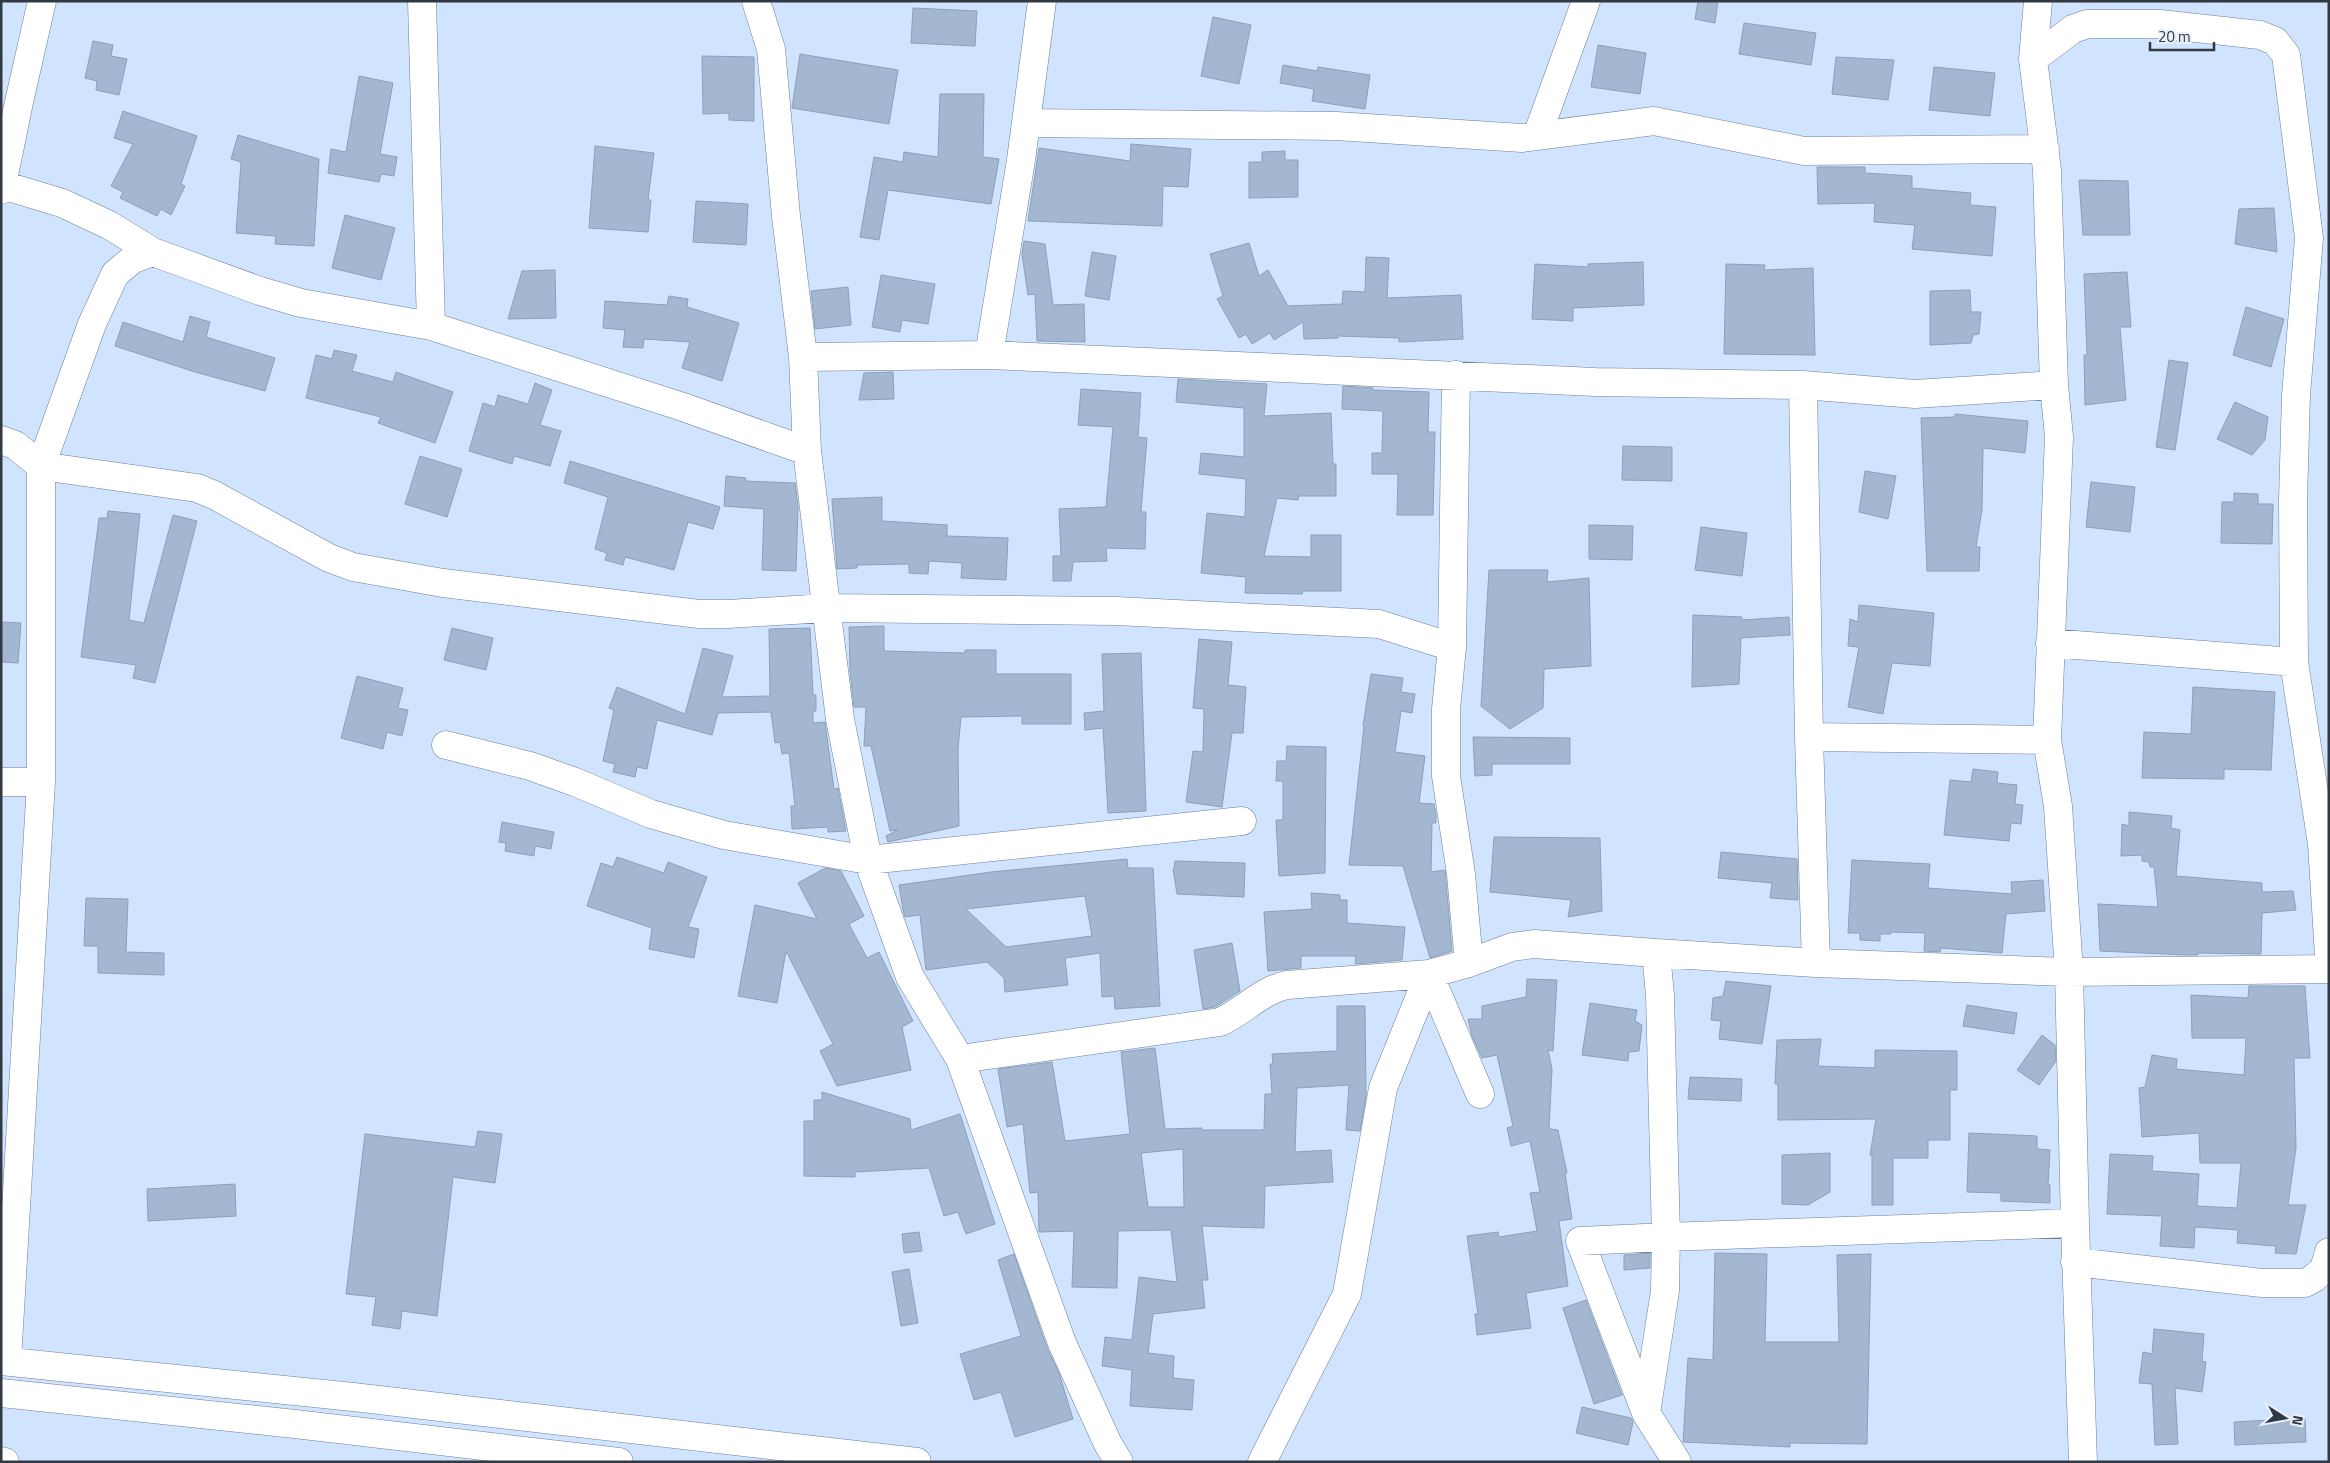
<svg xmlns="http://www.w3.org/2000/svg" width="2330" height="1463" viewBox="0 0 2330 1463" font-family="'Titillium Web',sans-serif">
<rect width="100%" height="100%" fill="#d0e4ff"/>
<!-- building -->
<path fill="#a4b7d1" stroke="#8d9fb9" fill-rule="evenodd" d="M1698 1H1718L1715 23 1695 19Z
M913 8 977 11 975 46 911 43Z
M1213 17 1251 25 1239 84 1201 76Z
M1744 23 1816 33 1811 65 1739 54Z
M93 41 113 45 111 56 127 59 119 95 96 90 97 81 85 78Z
M1598 45 1646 53 1640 94 1591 87Z
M800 54 898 70 889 124 792 108Z
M702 56 754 57V121L729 120V113L703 114Z
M1836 57 1894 60 1888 100 1832 94Z
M1283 65 1317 71 1318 67 1370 75 1365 109 1312 101 1314 89 1280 83Z
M1934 67 1995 73 1990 116 1929 110Z
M359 76 393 83 380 154 397 157 394 176 381 174 379 182 328 173 331 149 346 152Z
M940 94H984L983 157 999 159 991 204 888 190 879 240 860 237 874 157 903 162 904 152 938 157Z
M123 111 197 136 181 184 185 186 171 215 161 209 157 216 120 198 123 192 111 186 133 144 114 138Z
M238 135 319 159 314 246 275 244 276 236 236 233 241 162 231 159Z
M1131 144 1191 149 1188 187 1163 186 1162 226 1028 221 1039 148 1130 161Z
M595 146 654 153 648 200H651L648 232 589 228Z
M1285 151V160H1298V197L1249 198V162H1262V152Z
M1817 167H1865V173L1912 176V188L1971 193 1970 205 1996 207 1992 256 1912 249 1915 225 1874 222 1875 203 1818 204Z
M2079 180 2128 181 2130 235H2083Z
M696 201 748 204 746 245 693 242Z
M2274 208 2277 252 2235 244 2239 209Z
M345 215 395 228 381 280 332 268Z
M1024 241 1045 244 1053 305 1084 304 1085 342 1037 341 1035 294 1028 295 1022 254Z
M1249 243 1259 276 1268 270 1288 306 1342 304 1343 291 1365 292 1366 257 1389 258 1387 298 1461 295 1463 339 1399 342V338L1338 336V338L1304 339 1303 322 1274 340 1270 333 1252 344 1246 334 1239 338 1217 299 1223 296 1210 254Z
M1092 252 1116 256 1109 300 1085 296Z
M1643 262 1644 305 1573 308V321L1532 319 1535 264 1588 267V264Z
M1726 264 1765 265 1764 270 1813 268 1815 355 1724 354Z
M555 270 556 318 508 319 522 271Z
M2127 272 2131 327H2120L2126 400 2085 405 2084 355H2087L2084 274Z
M881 275 935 284 928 324 902 320 900 332 872 327Z
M848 287 851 325 815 329 811 291Z
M1970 290 1971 312H1981L1979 334 1973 335 1971 343 1930 345V291Z
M669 296 688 299 687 307 739 323 722 381 682 368 690 342 644 339 643 348 623 347 625 330 603 328 605 301 667 305Z
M2246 307 2284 319 2271 367 2233 355Z
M190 316 210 322 206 337 275 358 265 391 195 372 115 346 123 322 183 342Z
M334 350 357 355 352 371 393 382 396 372 453 392 435 443 378 423 381 417 306 398 316 355 332 359Z
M2169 360 2188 363 2175 450 2156 447Z
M893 372 894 399 859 400 864 373Z
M1178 379 1267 384 1264 416 1331 413 1333 464H1336V496H1299L1298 500 1277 498 1264 556 1311 557V535H1341V591H1303L1302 594 1245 593 1246 577 1201 573 1207 513 1245 517 1246 479 1199 474 1201 453 1244 457V408L1176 402Z
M535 383 552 390 540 425 561 431 550 466 514 456 512 464 469 451 483 403 495 407 498 395 528 404Z
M1343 386 1373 388 1372 390 1429 392 1428 432H1435L1433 515H1397L1398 474H1372V453H1382L1383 411 1342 409Z
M1081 389 1141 393 1138 437 1147 438 1141 512H1146L1145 549 1106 548 1107 561 1073 562 1071 581H1053V556H1061L1059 509 1106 507 1113 427 1078 425Z
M2235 402 2268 417 2265 440 2252 455 2217 439Z
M1955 414 2028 421 2025 453 1983 448 1982 510 1976 547H1980L1979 571H1927L1921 418 1955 417Z
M1623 446 1672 447V481L1622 480Z
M420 456 462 469 447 517 405 504Z
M570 461 720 507 713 529 688 522 674 570 625 557 623 565 605 560 607 553 595 549 608 497 564 483Z
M1865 471 1896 476 1888 519 1859 512Z
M726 476 746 478 745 481 795 483 798 507 796 571 762 570 764 509 724 506Z
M2091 482 2135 487 2130 532 2086 527Z
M2234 493 2258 494V504H2273L2272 544 2221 543 2222 502H2234Z
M882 497V521L947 525V536L1008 538 1006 580 961 578 962 563 929 561 928 574 909 573V564L857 565V568L837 569 832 499Z
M108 511 140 514 129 620 144 623 173 515 197 521 155 683 133 678 136 665 81 657 99 518H107Z
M1589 525 1633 526 1632 560 1589 559Z
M1701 527 1747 533 1742 576 1695 570Z
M1489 570H1548L1547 582 1589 578 1591 666 1544 669 1543 708 1510 729 1481 706Z
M1859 605 1934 613 1930 666 1892 663 1883 714 1848 707 1859 647 1848 646 1850 619 1858 622Z
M1693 615 1742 617V620L1789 617 1790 635 1741 638 1739 684 1692 687Z
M1 622 21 623 18 663 1 662Z
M884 626V651L965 653V650H996V674H1071V724H1022V716L961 717 958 749 959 826 888 842 886 836 898 830 890 831 871 746H864L866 707H854L850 671 849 627Z
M452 628 493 638 486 670 444 660Z
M810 628 813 695H816V711H813V723L825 722 834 789 838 788 846 831 828 832V827L792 829 791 806H795L789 753 782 754 780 742 775 743 771 712 718 713 712 735 657 720 647 769 637 767 635 777 613 772 615 764 603 761 614 710 609 708 617 687 685 714 703 648 733 656 722 697 770 696 769 629Z
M1199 639 1232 642 1228 685 1246 687 1243 733H1232L1222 807 1186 802 1193 751 1203 752 1204 709 1193 708Z
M1141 653 1146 811 1108 813 1103 728 1085 730 1084 713 1104 711 1102 654Z
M1371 674 1403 678 1401 692 1415 694 1412 713 1401 711 1395 752 1425 756 1419 803 1434 804 1436 815V823H1432L1431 872 1445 870 1452 951 1430 958 1403 866 1349 865 1364 726H1363Z
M357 676 403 688 398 708 408 710 402 736 387 732 383 749 341 738Z
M2193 687 2275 692 2271 770 2224 769V779L2142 778 2144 732 2191 734Z
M1473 737 1570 738V764H1492V775L1475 776Z
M1287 746 1326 747 1325 873 1279 876 1276 820H1283V781H1276L1277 761H1286Z
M1973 769 1998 772 1997 783 2017 785 2015 804 2023 805 2021 824 2011 823 2009 841 1944 835 1950 780 1971 782Z
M2129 812 2172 816 2171 828 2180 830 2176 876 2262 883V892L2293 891 2296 910 2262 913 2261 954 2198 953V955H2187L2100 951 2098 904 2158 907 2154 867H2150L2149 862 2142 861V855L2121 856 2122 824 2129 826Z
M502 822 554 832 551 849 535 846 534 856 505 851 506 843 499 842Z
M1494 837 1600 838 1602 911 1568 917 1571 900 1490 892Z
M1721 852 1797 859 1798 900 1770 898 1772 883 1718 878Z
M617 857 664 873 668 862 707 877 688 927 699 929 694 958 649 949 652 928 587 906 601 863 613 867Z
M1127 859 1128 868H1153L1160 1006 1115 1009 1114 996 1102 997 1100 953 1065 958 1068 985 1005 992 1004 978 987 962 926 970 920 915 905 917 903 910 899 885 991 872ZM1085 896 1092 936 1006 947 966 909Z
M1852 860 1930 864 1928 888 2012 894 2011 882 2043 880 2045 911 2006 914 2002 953 1941 948 1940 952 1924 951 1925 933 1891 932V934H1880V941L1860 940V933H1848Z
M1175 861 1245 863 1244 897 1177 894 1173 869H1174Z
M825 868 841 871 864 916 849 924 867 958 879 952 913 1021 902 1027 911 1070 837 1086 820 1051 833 1044 786 951 777 1003 738 996 755 905 817 919 798 883Z
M1311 893 1340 895V900H1347V923L1405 927 1402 960 1355 964 1356 956H1301V968L1268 971 1264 912 1312 909Z
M86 898 128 899 126 952 164 953V975L98 973V946H84Z
M1232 943 1240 991 1215 1007 1203 1009 1194 950Z
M1527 979 1557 980 1553 1051 1548 1050 1552 1069 1549 1129 1558 1130 1567 1173H1565L1572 1219 1559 1221 1568 1286 1526 1293 1531 1328 1477 1335 1475 1314H1478L1467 1236 1498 1232 1499 1237 1537 1231 1530 1193 1540 1192 1530 1141 1511 1146 1507 1128 1513 1126 1497 1055 1482 1058 1472 1036 1468 1019H1482V1006L1526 997Z
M1726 981 1771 986 1762 1044 1719 1039 1721 1021 1711 1020 1713 998 1723 996Z
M2249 986H2305L2310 1058H2294L2296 1148 2288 1205H2306L2296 1254 2275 1253 2276 1246 2237 1243 2238 1230 2195 1227 2194 1248 2160 1246 2162 1216 2107 1214 2110 1154 2153 1156 2152 1171 2199 1174 2197 1206 2237 1208 2241 1163H2200L2199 1133 2142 1137 2139 1088 2145 1087 2152 1055 2177 1059 2176 1069 2244 1075 2246 1038H2192L2191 995 2248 998Z
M1590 1003 1637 1010 1635 1021 1642 1025 1639 1051 1629 1052 1628 1061 1582 1055Z
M1967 1005 2017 1013 2014 1034 1963 1026Z
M1337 1006H1365L1366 1096 1360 1131 1346 1130 1349 1085 1297 1088 1295 1152 1331 1150 1333 1182 1265 1186 1264 1228 1202 1226 1208 1280H1202L1205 1308 1153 1314 1148 1353 1174 1356 1173 1378 1194 1380 1192 1410 1130 1406 1132 1370 1102 1366 1105 1337 1132 1340 1139 1277 1177 1282 1171 1230 1118 1231 1117 1288 1072 1287 1074 1231 1039 1232 1038 1192 1030 1193 1023 1124 1007 1127 998 1069 1052 1062 1065 1141 1130 1134 1121 1052 1155 1048 1165 1129 1202 1128V1130H1264L1265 1094H1272L1270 1064H1273L1272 1054 1337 1051ZM1183 1149 1184 1207H1148L1141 1153Z
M2042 1035 2055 1045 2056 1061 2039 1085 2017 1070Z
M1821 1039 1818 1066 1875 1068V1050L1957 1051V1090H1950V1140H1928V1158H1893V1205H1872V1156L1870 1155 1876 1119 1778 1120V1084H1775L1777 1040Z
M1690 1077 1742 1079 1741 1101 1688 1099Z
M822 1092 910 1119 911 1130 960 1114 995 1224 966 1234 958 1212 944 1216 929 1168 855 1172V1177L804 1176V1121H814V1100H822Z
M478 1131 502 1134 495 1183 453 1177 437 1316 402 1311 400 1329 372 1325 376 1297 346 1294 365 1134 475 1147Z
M1969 1133 2037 1136V1149L2050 1150 2048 1185H2050V1203L2001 1201V1193L1967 1192Z
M1830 1153V1192L1808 1205 1782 1204V1155Z
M235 1184 236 1216 148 1221 147 1189Z
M919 1232 922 1251 904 1253 902 1234Z
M1650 1253V1268L1624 1270V1255Z
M1715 1253 1767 1254 1765 1342H1839L1837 1255 1871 1254 1867 1444 1790 1443V1447L1683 1442 1688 1358 1713 1360Z
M1014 1254 1047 1348 1059 1373 1073 1419 1015 1437 1001 1392 974 1400 960 1354 1021 1336 998 1260Z
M909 1269 918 1323 901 1326 892 1272Z
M1586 1300 1622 1395 1594 1404 1563 1308Z
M2154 1329 2204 1334 2202 1361 2206 1362 2202 1392 2175 1388 2178 1444 2155 1445 2152 1384 2139 1383 2143 1352 2152 1354Z
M1582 1407 1631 1418 1633 1422 1628 1445 1576 1433Z
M2305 1418 2306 1442 2235 1445 2234 1422Z"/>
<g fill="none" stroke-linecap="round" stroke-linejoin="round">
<!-- minor casing -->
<g stroke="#6d7f97" stroke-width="29">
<path id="minor" d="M422 1 431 326 683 407 807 451
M756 1 771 49 786 216 803 357 807 451 840 719 868 860 910 977 960 1059 1062 1343 1108 1444 1119 1462
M2038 1 2033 59 2047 170 2054 385
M2033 59 2073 29 2087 24H2160L2260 35 2275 41 2286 55 2309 238 2296 395 2293 500 2294 662 2322 844 2329 956
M1026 123 1336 126 1522 138 1654 121 1804 151 2045 149
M1537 136 1586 1
M2 185 62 203 109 225 153 252
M1 190 19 102 42 1
M989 355 1021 160 1042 1
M803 357 989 355 1595 382 1803 385
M1 440 15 445 41 466 197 488 214 495 329 558 353 567 443 583 699 614H728L826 608 1116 611 1379 624 1452 647 1446 709V776L1461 874 1469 963 1429 974 1287 985C1262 990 1244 1011 1220 1022L960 1059
M2050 643 2294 662
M1452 647 1456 375
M1809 737 2047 740
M446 745 530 766 575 782 651 814 724 835 868 860 1242 821
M1 782H41
M1656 953 1816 963 2069 972 2075 1223
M1469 963 1512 947 1534 944 1656 953 1660 995 1666 1237 2075 1223 2083 1462
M1816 963 1809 737 1803 385 1915 394 2054 385 2059 437 2047 740 2058 806 2069 972 2329 969
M1429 974 1480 1094
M2075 1262 2262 1283H2305L2314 1278 2324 1269 2329 1252
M1 1361 353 1397 917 1462
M7 1361 41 782V466L92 324 115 274 133 259 153 252 260 291 301 303 431 326
M1 1393 295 1424 619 1462
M1646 1413 1580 1241 1666 1237 1665 1291 1646 1413 1677 1462
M1 1461 5 1462
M1262 1462 1347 1294 1383 1088 1429 974"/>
</g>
<!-- minor -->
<use href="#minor" stroke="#fff" stroke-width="28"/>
</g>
<!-- border -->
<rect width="2330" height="1463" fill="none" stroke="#313943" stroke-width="5"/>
<!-- north arrow -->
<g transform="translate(2285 1418) rotate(101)" stroke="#e8f0fb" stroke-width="4" paint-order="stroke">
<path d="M0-4L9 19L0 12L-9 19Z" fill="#313943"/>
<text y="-8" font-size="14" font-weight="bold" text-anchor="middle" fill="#313943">N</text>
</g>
<!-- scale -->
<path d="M2150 42v8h64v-8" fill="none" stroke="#313943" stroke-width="2.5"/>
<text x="2158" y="42" font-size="15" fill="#313943" stroke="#e8f0fb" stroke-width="4" paint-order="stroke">20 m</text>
</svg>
